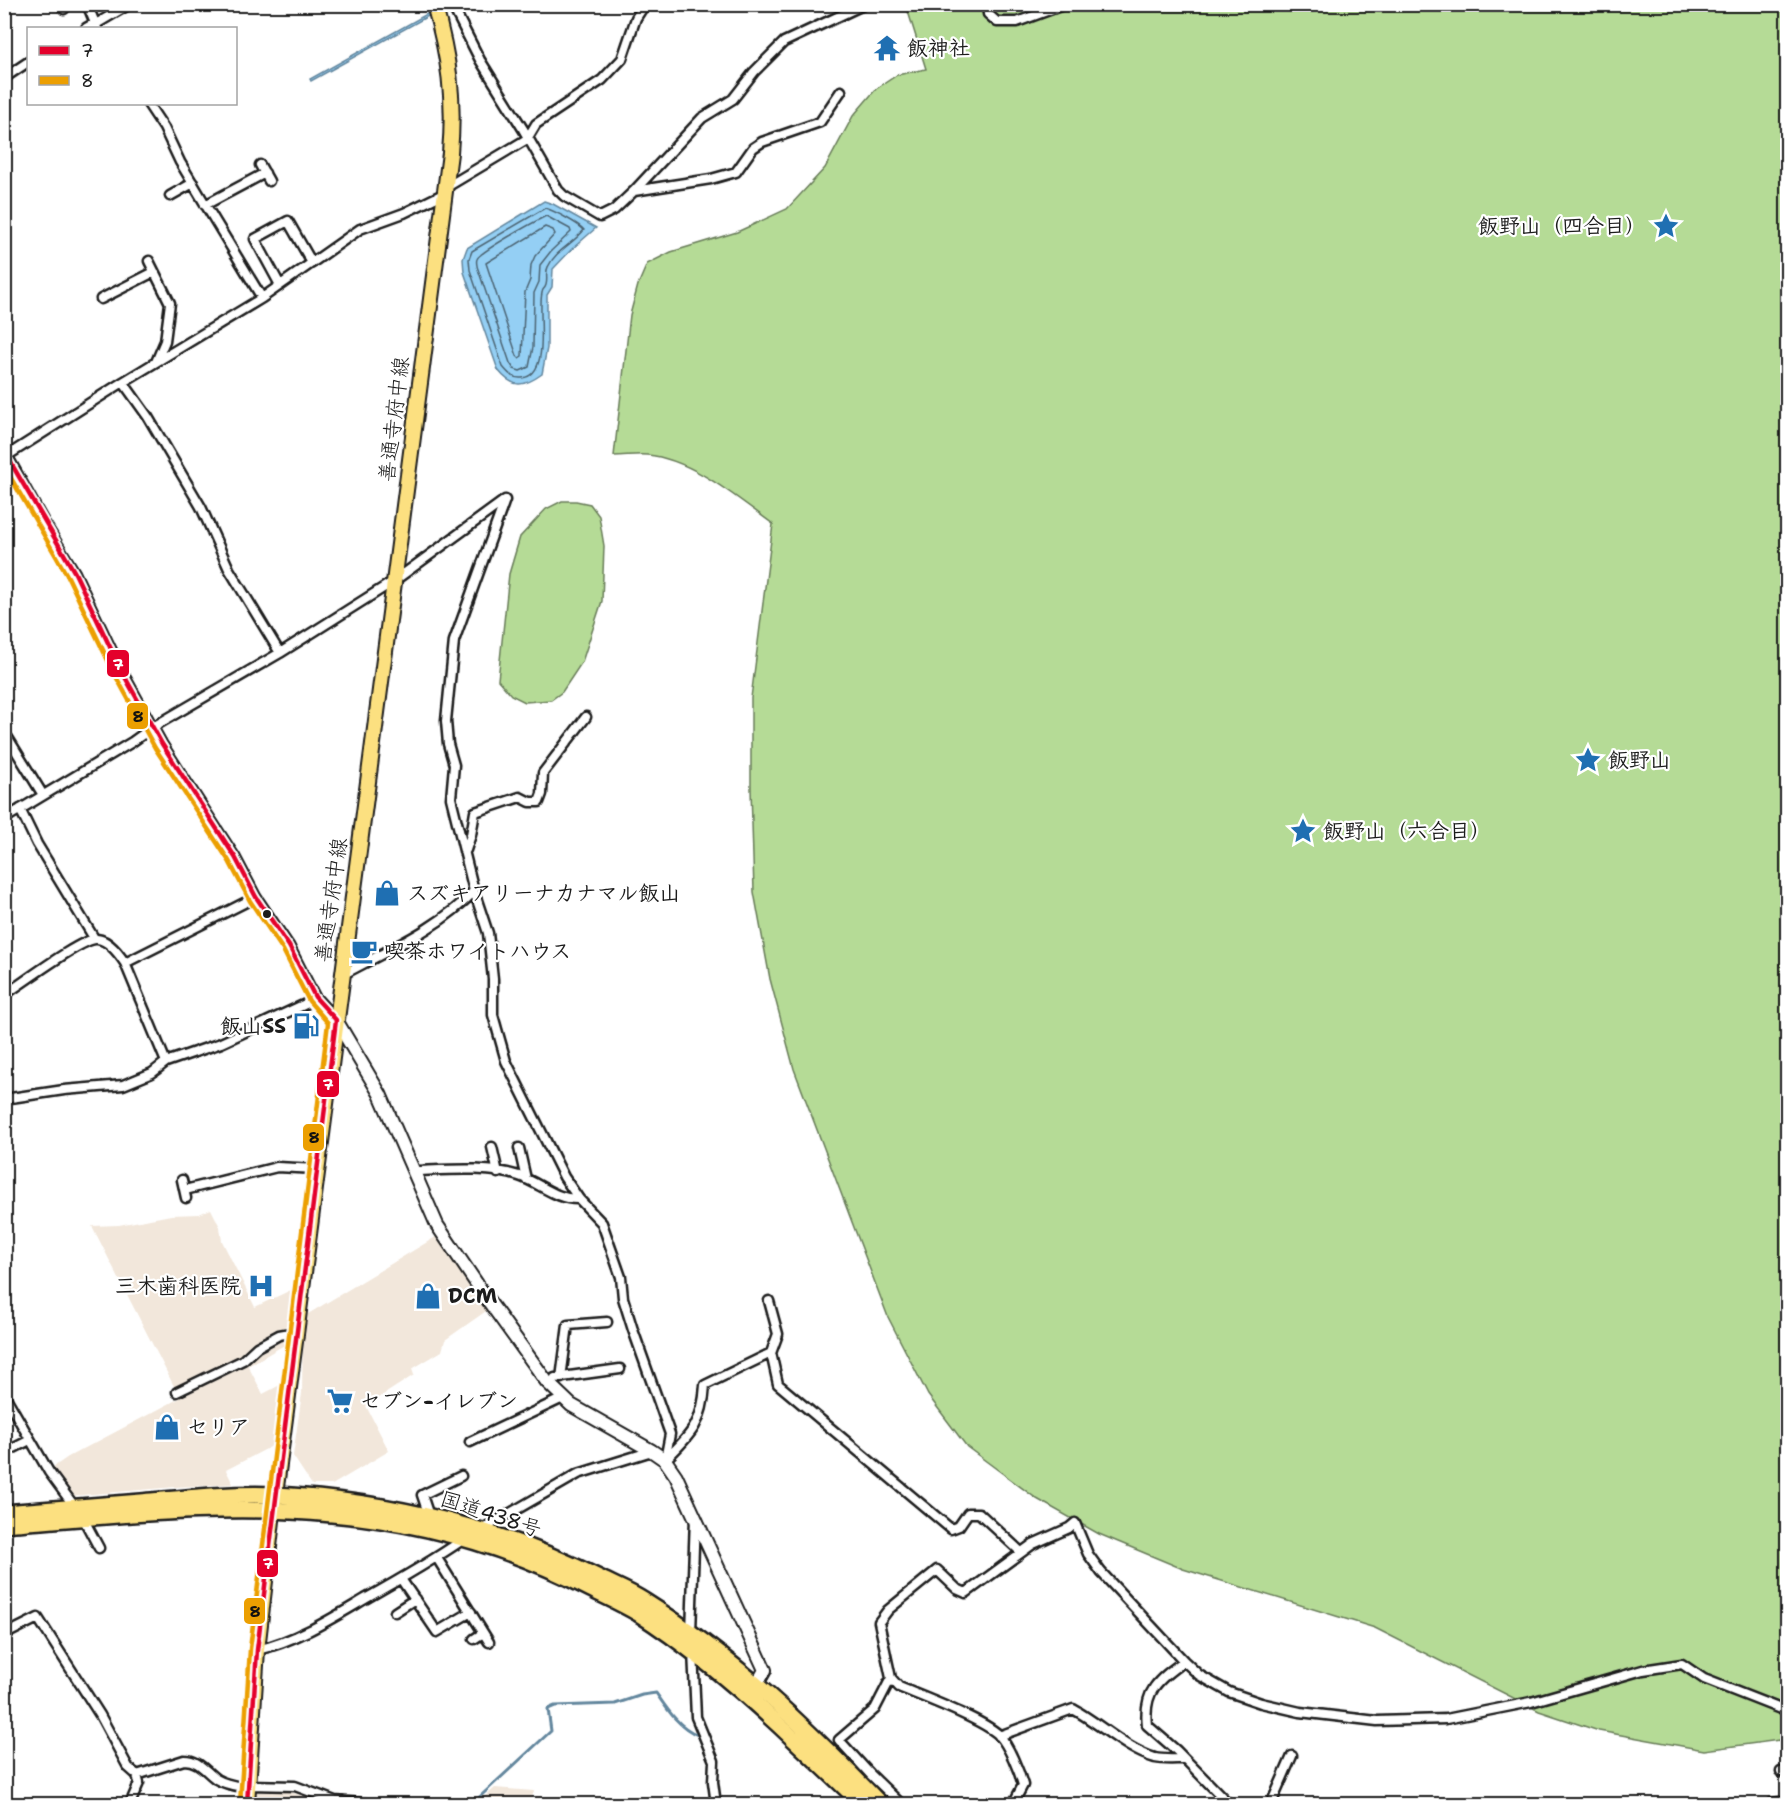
<svg xmlns="http://www.w3.org/2000/svg" width="1792" height="1809" viewBox="0 0 1792 1809" font-family="'Shantell Sans','Klee One',sans-serif">
<rect width="100%" height="100%" fill="#fff"/>
<filter id="ink" filterUnits="userSpaceOnUse"><feTurbulence type="fractalNoise" baseFrequency=".0167" numOctaves="2"/><feDisplacementMap in="SourceGraphic" scale="12" xChannelSelector="R" yChannelSelector="G"/><feConvolveMatrix kernelMatrix="1 2 1 2 8 2 1 2 1" color-interpolation-filters="sRGB"/></filter>
<g filter="url(#ink)">
<!-- built -->
<path fill="#f2e7db" d="M211 1209 220 1227 222 1241 255 1307 293 1289 286 1344 248 1366 263 1394 280 1385 274 1445 226 1470 233 1484 176 1487 71 1496 52 1468 68 1457 180 1398 92 1226 119 1225 171 1215 199 1214Z
M439 1235 489 1309 445 1340 442 1351 412 1369 414 1375 366 1406 389 1451 332 1485H312L293 1456 302 1393 303 1317Z
M495 1788 534 1791 530 1804H476Z
M254 1791 290 1792 330 1804H253Z"/>
<!-- green -->
<path fill="#b5db96" stroke="#687c59" stroke-width="1.5" d="M906 5H1787V1739L1704 1750 1599 1731 1539 1711 1375 1628 1183 1569 1099 1534 1037 1499 967 1447 928 1395 888 1317 794 1069 770 979 754 892 751 788V698L773 524C737 498 692 459 647 455 636 454 625 456 614 456L630 315 638 285 647 264 671 252 737 232 787 209 825 168 853 116 876 89 897 75 926 69Z
M562 501H576L590 504 599 516 604 546 602 601 582 662 562 692 551 700 525 702 511 695 498 680 509 574 520 537 546 509Z"/>
<!-- water -->
<path fill="#94cff4" stroke="#64879e" stroke-width="1.5" d="M443 5H448L311 81 310 79Z
M544 201 553 204 596 228 572 249 553 269 552 287 547 295V348L542 374C524 387 513 389 498 370L464 272 463 259 467 248Z"/>
<g fill="none" stroke-linecap="round" stroke-linejoin="round">
<!-- shore -->
<path stroke="#4c6472" stroke-width="1.5" d="M545 208C553 210 579 224 584 230 574 243 555 251 548 267 545 272 548 279 546 285 544 291 543 287 542 293 537 313 552 375 522 378 513 379 508 373 503 367L470 270 469 259 472 251Z
M546 216 570 229 571 232 551 251 540 265 539 282 534 293 533 347 529 367 520 371 514 369 510 363 478 269C477 267 476 261 477 259 479 252 536 221 546 216Z
M545 227 553 230 555 234 535 256 531 265 530 280 525 292 522 356 519 358 517 356 486 263Z"/>
<!-- stream -->
<path stroke="#64879e" stroke-width="3" d="M472 1804 551 1731 548 1709 555 1706 615 1704 642 1695 656 1693C667 1709 679 1728 698 1735L707 1755"/>
<!-- street casing -->
<g stroke="#1c1c1c" stroke-width="13">
<path id="street" d="M61 4 64 9
M87 4 97 28
M987 4 988 14 997 22H1017L1066 4
M453 7 480 60 523 129 558 190 564 196 600 217 614 210 634 191 702 118 733 99 754 72 784 42 865 4
M96 24 130 4
M86 28 95 23
M4 78 28 62
M148 104 164 128 180 162 214 219 262 298
M260 165 269 181
M445 188 527 139 536 124 602 80 622 59 636 18 645 4
M634 191 711 179 736 172 753 148 762 142 820 122 841 91
M170 196 193 183
M205 205 265 173
M149 261 170 303 165 341 156 362
M280 285 255 239 288 221 312 263
M101 299 154 272
M123 382 148 417 201 507 229 569 280 653
M4 450 44 522 75 573 120 668 162 744 235 857 256 897 289 946 315 997 336 1020
M5 457 123 382 262 298 360 229 404 213 445 193
M8 738 43 795
M20 809 37 844 94 938
M4 819 132 742 153 727 280 653 394 581 505 500 454 641 446 721 448 744 454 765 451 798 474 891 488 933 493 979V1015L506 1061 564 1177 579 1199 602 1223 621 1277 623 1298 633 1330 670 1434 665 1460
M466 850 471 835 475 812 520 797 530 802H539L542 794 543 773 586 717
M125 963 256 897
M342 975C384 952 442 927 474 891
M4 995C20 985 83 937 97 939 109 940 119 954 125 963L166 1062
M4 1099 64 1090 123 1085 152 1073 166 1062 221 1043 312 1001 315 997
M492 1147 498 1173
M519 1148 526 1179
M414 1171C445 1170 490 1166 519 1176 540 1183 556 1200 579 1199
M182 1180 186 1198
M185 1190 277 1167 317 1169
M771 1353 778 1384 951 1529 959 1526 968 1513H979L1021 1552
M555 1378 620 1369
M561 1378 568 1325 607 1322
M177 1392 243 1360 257 1347 279 1335 296 1332
M4 1394 49 1472 83 1518 99 1548
M470 1442 563 1398
M4 1453 30 1440
M666 1459C692 1434 703 1422 705 1385L771 1353 778 1334 769 1301
M429 1516 422 1495 461 1476
M481 1530 578 1474 652 1451
M437 1558 489 1642
M401 1579 437 1632 471 1612
M395 1612 415 1599
M691 1633 695 1517
M4 1635 38 1618 100 1715 128 1767 137 1775 184 1760C199 1760 205 1771 216 1779 226 1785 237 1786 248 1788
M474 1639 483 1633
M257 1650C296 1641 331 1619 365 1599 399 1580 432 1561 464 1539
M693 1651 696 1717 714 1761 713 1782 716 1804
M1184 1661C1158 1680 1143 1691 1147 1725L1177 1751 1229 1804
M891 1678 875 1709 839 1740 870 1774 900 1803
M999 1736 1073 1709C1099 1723 1127 1750 1155 1758 1164 1760 1175 1759 1184 1759
M1781 1772 1788 1771
M249 1785 295 1786 335 1801 374 1804
M1772 1803 1788 1801
M130 1804 139 1783 137 1775
M1013 1804 1023 1785C1019 1771 1009 1746 999 1735 982 1719 923 1697 899 1687L891 1678 879 1622 888 1610 937 1570 957 1589 966 1593 1033 1544 1069 1528 1075 1523 1088 1554 1101 1572 1184 1661 1199 1675 1229 1692 1261 1703 1300 1712 1377 1721 1446 1719 1531 1702 1643 1670 1682 1664 1704 1679 1788 1712
M1271 1804 1292 1756"/>
</g>
<!-- secondary casing -->
<g stroke="#1c1c1c" stroke-width="16">
<path id="secondary" d="M336 1020 380 1094 437 1225 485 1296 547 1382 571 1405 652 1451 665 1460 676 1476 765 1670 753 1691"/>
</g>
<!-- primary casing -->
<g stroke="#1c1c1c" stroke-width="18">
<path id="primary" d="M247 1804 257 1650 275 1495 450 153C455 98 449 57 434 4"/>
</g>
<!-- highway casing -->
<g stroke="#1c1c1c" stroke-width="20">
<path id="highway" d="M4 1513C50 1509 95 1506 141 1502 186 1498 232 1493 277 1495 389 1501 501 1528 601 1579 615 1586 631 1592 644 1601 732 1656 809 1730 880 1804
M4 1524C113 1516 223 1503 332 1514 424 1522 510 1547 591 1589 607 1597 623 1604 638 1613 697 1651 749 1696 800 1745 821 1765 842 1784 862 1804"/>
</g>
<!-- street -->
<use href="#street" stroke="#fff" stroke-width="8"/>
<!-- secondary -->
<use href="#secondary" stroke="#fff" stroke-width="12"/>
<!-- primary -->
<use href="#primary" stroke="#fce080" stroke-width="14"/>
<!-- highway -->
<use href="#highway" stroke="#fce080" stroke-width="15"/>
<!-- bus-1 casing -->
<g stroke="#fff" stroke-width="9">
<path id="bus-1" d="M4 451 75 573 120 668 162 744 235 857 256 897 289 946 315 997 336 1020 257 1650 247 1804"/>
</g>
<!-- bus-2 casing -->
<g stroke="#fff" stroke-width="9">
<path id="bus-2" d="M4 466 68 577 113 671 155 748 229 861 250 901 283 950 309 1001 328 1023 250 1649 240 1804"/>
</g>
<!-- bus-1 -->
<use href="#bus-1" stroke="#e4002b" stroke-width="4.5"/>
<!-- bus-2 -->
<use href="#bus-2" stroke="#ec9f01" stroke-width="4.5"/>
</g>
</g>
<!-- icons -->
<defs>
<g id="temple-bare" transform="scale(2.07)"><path d="M0-6L5-2H3V0L6.5 2.5H4V6H1.5V3h-3V6H-4V2.5H-6.5L-3 0V-2H-5Z" fill="#1f6fb2" stroke="#fff" stroke-width="2.5" paint-order="stroke"/></g>
<g id="sight-bare" transform="scale(2.07)"><path d="M0-6L1.8-2.2L6-1.7L2.9 1.2L3.7 5.4L0 3.3L-3.7 5.4L-2.9 1.2L-6-1.7L-1.8-2.2Z" fill="#1f6fb2" stroke="#fff" stroke-width="2.5" paint-order="stroke"/></g>
<g id="shop-bare" transform="scale(2.07)"><path d="M-5-2.5h2.3a2.7 3.5 0 0 1 5.4 0H5L5.5 6h-11ZM-1.5-2.5h3a1.5 2.3 0 0 0-3 0Z" fill="#1f6fb2" stroke="#fff" stroke-width="2.5" paint-order="stroke"/></g>
<g id="cafe-bare" transform="scale(2.07)"><path d="M-5.5-4.5H6V0H3Q3 3.5 0 3.5H-2.5Q-5.5 3.5-5.5 0ZM3-3.2v2h1.7v-2ZM-6 4.5H4V6H-6Z" fill="#1f6fb2" stroke="#fff" stroke-width="2.5" paint-order="stroke"/></g>
<g id="fuel-bare" transform="scale(2.07)"><path d="M-5.5-6h7V0h2V4h1.3V-2.5L3-4.5l.8-.8L6-3V5H2.5V1h-1V6h-7ZM-4.2-4.7v3.2H.2V-4.7Z" fill="#1f6fb2" stroke="#fff" stroke-width="2.5" paint-order="stroke"/></g>
<g id="hospital-bare" transform="scale(2.07)"><path d="M-5-5h3v3.5h4V-5h3V5h-3V1.5h-4V5h-3Z" fill="#1f6fb2" stroke="#fff" stroke-width="2.5" paint-order="stroke"/></g>
<g id="supermarket-bare" transform="scale(2.07)"><path d="M-6-5.5h2.5l.6 2H6L4.5 2H-2.5L-4.4-4H-6ZM-1.5 3.2a1.3 1.3 0 1 0 .1 0ZM3 3.2a1.3 1.3 0 1 0 .1 0Z" fill="#1f6fb2" stroke="#fff" stroke-width="2.5" paint-order="stroke"/></g>
</defs>
<g fill-rule="evenodd">
<use href="#temple-bare" x="887" y="48"/>
<use href="#sight-bare" x="1666" y="226"/>
<use href="#sight-bare" x="1588" y="760"/>
<use href="#sight-bare" x="1303" y="831"/>
<use href="#shop-bare" x="387" y="893"/>
<use href="#cafe-bare" x="364" y="951"/>
<use href="#fuel-bare" x="306" y="1026"/>
<use href="#hospital-bare" x="261" y="1286"/>
<use href="#shop-bare" x="428" y="1296"/>
<use href="#supermarket-bare" x="340" y="1401"/>
<use href="#shop-bare" x="167" y="1427"/>
</g>
<!-- markers -->
<circle fill="#1c1c1c" stroke="#fff" stroke-width="2" cx="267" cy="914" r="5"/>
<g text-anchor="middle" dominant-baseline="central" stroke-width="4.5" stroke-linejoin="round" paint-order="stroke">
<!-- poi labels -->
<g font-size="21" font-weight="bold" fill="#1c1c1c" stroke="#fff" text-anchor="start">
<text x="907" y="48">飯神社</text>
<text x="1646" y="226" text-anchor="end">飯野山（四合目）</text>
<text x="1608" y="760">飯野山</text>
<text x="1323" y="831">飯野山（六合目）</text>
<text x="407" y="893">スズキアリーナカナマル飯山</text>
<text x="384" y="951">喫茶ホワイトハウス</text>
<text x="286" y="1026" text-anchor="end">飯山SS</text>
<text x="241" y="1286" text-anchor="end">三木歯科医院</text>
<text x="448" y="1296">DCM</text>
<text x="360" y="1401">セブン-イレブン</text>
<text x="187" y="1427">セリア</text>
</g>
<!-- street labels -->
<g font-size="21" fill="#1c1c1c" stroke="#fff">
<text transform="translate(394 419) rotate(-83)">善通寺府中線</text>
<text transform="translate(331 900) rotate(-82)">善通寺府中線</text>
<text transform="translate(491 1514) rotate(18)">国道438号</text>
</g>
</g>
<g stroke="#fff" stroke-width="2">
<rect x="106" y="649" width="24" height="29" rx="6" fill="#e4002b"/>
<rect x="126" y="702" width="23" height="28" rx="6" fill="#ec9f01"/>
<rect x="316" y="1070" width="24" height="28" rx="6" fill="#e4002b"/>
<rect x="302" y="1123" width="23" height="29" rx="6" fill="#ec9f01"/>
<rect x="256" y="1549" width="23" height="29" rx="6" fill="#e4002b"/>
<rect x="243" y="1597" width="23" height="28" rx="6" fill="#ec9f01"/>
</g>
<g font-size="16" text-anchor="middle" font-weight="bold" fill="#fff">
<text x="118" y="670">7</text>
<text x="328" y="1090">7</text>
<text x="268" y="1569">7</text>
</g>
<g font-size="16" text-anchor="middle" font-weight="bold" fill="#111">
<text x="138" y="722">8</text>
<text x="314" y="1143">8</text>
<text x="255" y="1617">8</text>
</g>
<!-- margin -->
<rect width="1792" height="1809" fill="none" stroke="#fff" stroke-width="24"/>
<rect x="12" y="12" width="1768" height="1785" fill="none" stroke="#1c1c1c" stroke-width="2" filter="url(#ink)"/>
<!-- legend -->
<rect x="27" y="27" width="210" height="78" fill="#ffffff" stroke="#a4a4a4" stroke-width="1.5"/>
<rect x="39" y="46" width="30" height="9" fill="#e4002b" stroke="#a4a4a4" stroke-width="1.5"/>
<text x="81" y="57" font-size="18" fill="#1c1c1c">7</text>
<rect x="39" y="76" width="30" height="9" fill="#ec9f01" stroke="#a4a4a4" stroke-width="1.5"/>
<text x="81" y="87" font-size="18" fill="#1c1c1c">8</text>
</svg>
